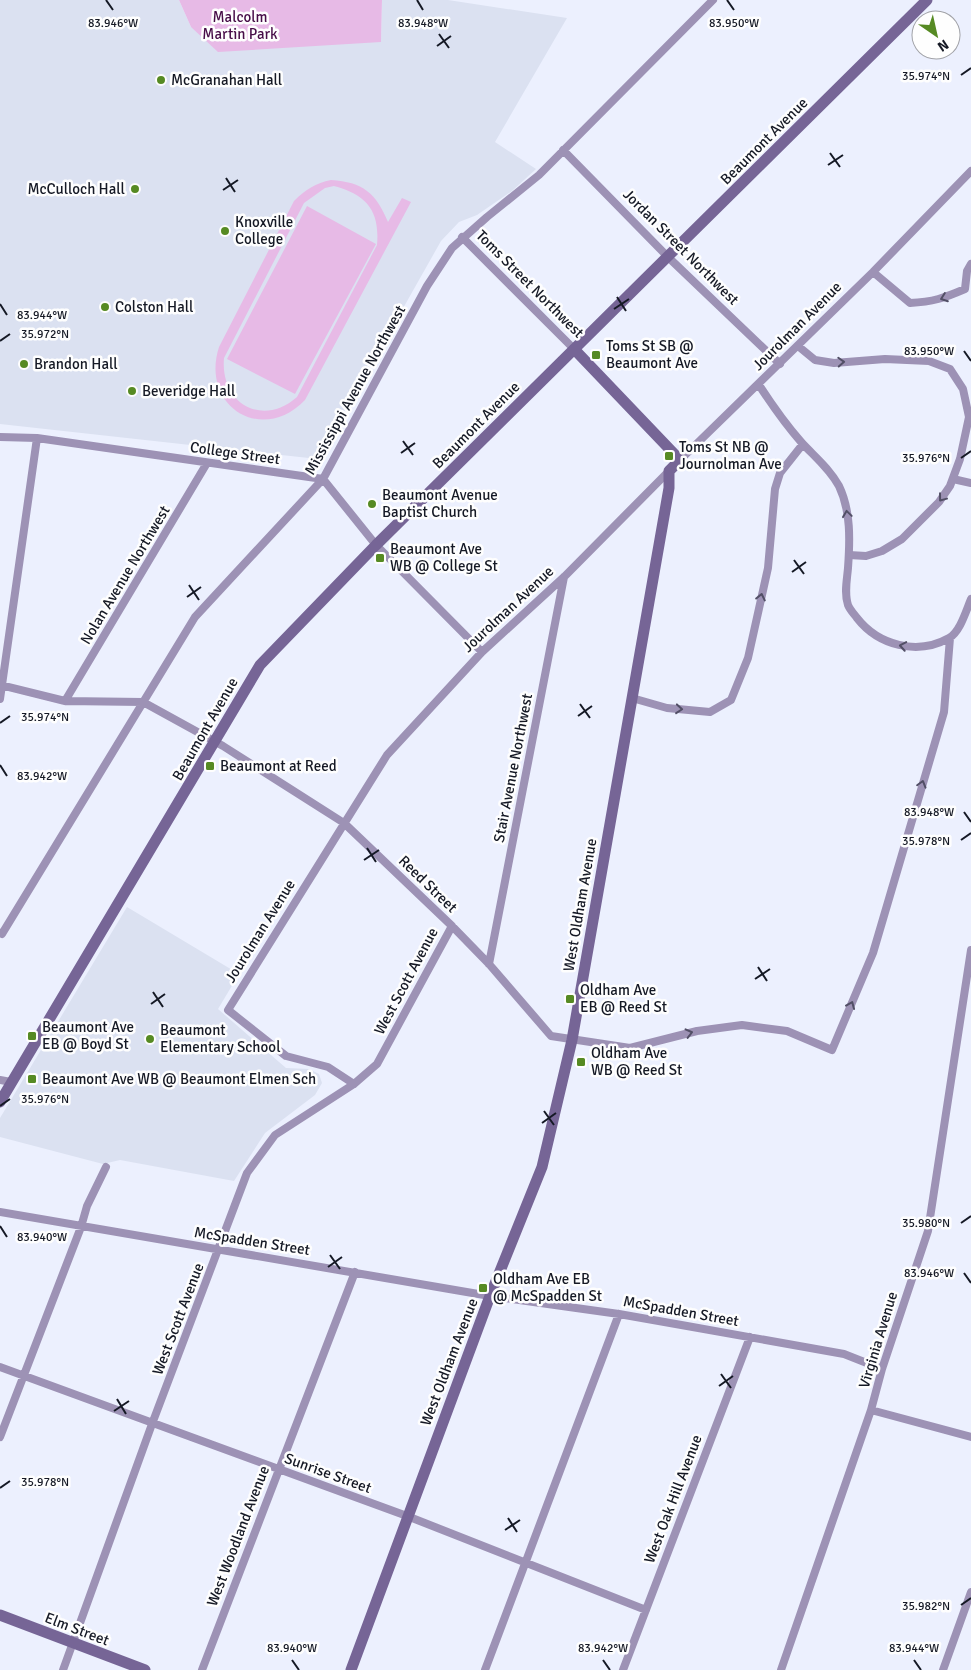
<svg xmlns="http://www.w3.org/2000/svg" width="971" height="1670" viewBox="0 0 971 1670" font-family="Signika,sans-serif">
<rect width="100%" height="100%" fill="#ecf0fe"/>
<!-- built -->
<path fill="#dbe1f1" d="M0 0H179L191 27 381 41 382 0H448L567 18 495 142 536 169 512 191 477 215 459 222 441 241 318 459 0 424Z
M127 907 239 974 218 1009 286 1068 309 1069 319 1074 322 1083 315 1095 265 1133 234 1181 120 1160 103 1164 0 1137V1118Z"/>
<!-- green -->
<path fill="#e7bae6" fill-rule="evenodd" d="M179 0H382L381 42 218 52 191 27Z
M331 180C363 182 376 193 388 222L402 198 411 202 305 400C262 445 200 406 219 347L294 201C305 190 316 183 331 180ZM334 186C367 195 380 211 377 245L297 397C262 428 220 403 224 358L304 203 325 188Z
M307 206 376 244 295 394 227 359Z"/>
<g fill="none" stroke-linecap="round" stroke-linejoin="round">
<!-- street -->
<path stroke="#9d92b5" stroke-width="8" d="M563 150 669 258 780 364
M462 237 574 349
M873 272 910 303C933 302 944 298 965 289L967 271 971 264
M798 346 815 360 834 363 885 359 929 361 950 369 963 389 969 417 960 459 950 486 939 502 902 539 882 551 866 556 849 555
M759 385C772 405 786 425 802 443 815 457 829 468 839 486 851 511 850 540 848 568 847 580 844 593 848 605 850 610 854 614 857 618 878 645 917 656 949 638 960 632 966 611 971 599
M0 437 37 438 323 479 376 545 482 652
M680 460 873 272 971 171
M953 479 971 483
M0 685 65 701 143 702 223 746 344 823 452 926 489 964 551 1036 630 1048 697 1031 742 1025 787 1031 832 1050 873 953 944 712 950 638
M632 698 667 708 710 712 731 700 748 658 768 568 775 489 780 473 803 444
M0 699 37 438
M65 701 207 463
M0 933 2 934 195 617 323 479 427 286 452 248 487 217 539 175 713 0
M489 964 564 577
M0 1080 11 1082
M354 1084 328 1067 286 1056 228 1010 387 755 482 652 564 577 669 471
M0 1212 490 1296 619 1314 687 1326 844 1354 882 1369
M0 1367 407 1516 646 1610
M871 1410 971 1437
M0 1437 81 1227 87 1206 106 1167
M63 1670 152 1424 247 1173 275 1135 354 1084 377 1064 452 926
M202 1670 355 1272
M485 1670 619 1314
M623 1670 750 1337
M781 1670 871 1410 882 1369 928 1231 971 950
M943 1670 971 1592"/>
<!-- secondary -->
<path stroke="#766596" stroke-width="11" d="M0 1102 260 665 376 545 927 0
M0 1615 145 1670
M351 1670 490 1296 542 1167 572 1040 669 488V471L680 460 574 349"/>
</g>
<!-- one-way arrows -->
<defs><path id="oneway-chevron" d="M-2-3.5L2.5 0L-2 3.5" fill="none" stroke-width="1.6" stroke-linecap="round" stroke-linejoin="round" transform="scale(1.25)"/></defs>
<g stroke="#524f66">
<use href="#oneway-chevron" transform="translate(944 298) rotate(160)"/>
<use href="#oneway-chevron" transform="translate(841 362) rotate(-3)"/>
<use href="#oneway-chevron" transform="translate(942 498) rotate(127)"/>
<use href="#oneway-chevron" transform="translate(847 514) rotate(-98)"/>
<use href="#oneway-chevron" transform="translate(761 597) rotate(-78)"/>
<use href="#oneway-chevron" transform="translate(903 646) rotate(-170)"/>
<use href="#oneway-chevron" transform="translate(679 709) rotate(5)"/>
<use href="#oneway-chevron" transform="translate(922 784) rotate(-74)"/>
<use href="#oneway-chevron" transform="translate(851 1005) rotate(-67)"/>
<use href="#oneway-chevron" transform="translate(689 1033) rotate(-14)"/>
</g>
<!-- ticks -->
<path fill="none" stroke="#151925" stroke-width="2" d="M106 0 113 10M417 0 423 10M727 0 734 10M439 34 449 48M437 46 451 36M961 75 971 68M830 153 840 167M828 165 843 155M226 178 235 192M223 190 238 180M617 297 626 311M0 304 7 315M614 309 629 299M0 341 10 334M964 351 971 361M403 441 413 455M401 453 415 443M961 458 971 451M794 560 804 574M792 572 806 562M189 585 199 600M187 597 201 587M580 704 590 718M578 716 592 706M0 723 10 716M0 765 7 776M964 812 971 822M961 840 971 833M367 848 376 862M364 860 379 850M758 967 767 981M755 979 770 969M153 992 163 1007M151 1004 165 994M0 1106 10 1099M544 1111 554 1125M542 1123 556 1113M961 1223 971 1216M0 1226 7 1237M330 1255 340 1269M328 1267 342 1257M964 1273 971 1283M721 1374 731 1388M719 1386 733 1376M117 1399 126 1414M114 1411 129 1401M0 1488 10 1481M508 1518 517 1532M505 1530 520 1520M961 1605 971 1598M292 1660 299 1670M603 1660 610 1670M914 1660 921 1670"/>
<!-- markers -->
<g fill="#568a23" stroke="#fefefe" stroke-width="2">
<circle cx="161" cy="80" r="5"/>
<circle cx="135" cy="189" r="5"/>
<circle cx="225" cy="231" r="5"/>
<circle cx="105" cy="307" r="5"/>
<rect x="591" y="350" width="10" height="10" rx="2.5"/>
<circle cx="24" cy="364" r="5"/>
<circle cx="132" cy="391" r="5"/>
<rect x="664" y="451" width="10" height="10" rx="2.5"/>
<circle cx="372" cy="504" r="5"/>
<rect x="375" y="553" width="10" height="10" rx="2.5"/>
<rect x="205" y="761" width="10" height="10" rx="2.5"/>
<rect x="565" y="994" width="10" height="10" rx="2.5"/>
<rect x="27" y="1031" width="10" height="10" rx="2.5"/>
<circle cx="150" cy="1039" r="5"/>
<rect x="576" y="1057" width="10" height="10" rx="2.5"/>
<rect x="27" y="1074" width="10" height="10" rx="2.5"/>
<rect x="478" y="1283" width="10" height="10" rx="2.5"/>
</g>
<g text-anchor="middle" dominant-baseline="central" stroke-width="5" stroke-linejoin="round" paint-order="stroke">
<!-- park labels -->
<g font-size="15" fill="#470d48" stroke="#fefefe">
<text x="240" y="17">Malcolm<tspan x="240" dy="17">Martin Park</tspan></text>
</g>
<!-- poi labels -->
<g font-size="15" fill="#151925" stroke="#fefefe" text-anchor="start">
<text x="171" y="80">McGranahan Hall</text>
<text x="125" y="189" text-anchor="end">McCulloch Hall</text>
<text x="235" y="222">Knoxville<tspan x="235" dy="17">College</tspan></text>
<text x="115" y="307">Colston Hall</text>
<text x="606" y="346">Toms St SB @<tspan x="606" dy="17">Beaumont Ave</tspan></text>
<text x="34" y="364">Brandon Hall</text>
<text x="142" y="391">Beveridge Hall</text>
<text x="679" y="447">Toms St NB @<tspan x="679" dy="17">Journolman Ave</tspan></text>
<text x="382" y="495">Beaumont Avenue<tspan x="382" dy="17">Baptist Church</tspan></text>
<text x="390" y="549">Beaumont Ave<tspan x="390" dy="17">WB @ College St</tspan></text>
<text x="220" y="766">Beaumont at Reed</text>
<text x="580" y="990">Oldham Ave<tspan x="580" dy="17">EB @ Reed St</tspan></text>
<text x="42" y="1027">Beaumont Ave<tspan x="42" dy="17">EB @ Boyd St</tspan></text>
<text x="160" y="1030">Beaumont<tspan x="160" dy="17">Elementary School</tspan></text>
<text x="591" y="1053">Oldham Ave<tspan x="591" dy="17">WB @ Reed St</tspan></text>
<text x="42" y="1079">Beaumont Ave WB @ Beaumont Elmen Sch</text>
<text x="493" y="1279">Oldham Ave EB<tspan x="493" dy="17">@ McSpadden St</tspan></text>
</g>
<!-- street labels -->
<g font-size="15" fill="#151925" stroke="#fefefe">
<text transform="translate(764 141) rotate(-45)">Beaumont Avenue</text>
<text transform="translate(681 247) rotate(45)">Jordan Street Northwest</text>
<text transform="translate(530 284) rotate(45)">Toms Street Northwest</text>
<text transform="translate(797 326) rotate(-45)">Jourolman Avenue</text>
<text transform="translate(355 390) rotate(-61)">Mississippi Avenue Northwest</text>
<text transform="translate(476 425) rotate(-45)">Beaumont Avenue</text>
<text transform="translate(235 453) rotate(8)">College Street</text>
<text transform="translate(125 575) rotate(-59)">Nolan Avenue Northwest</text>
<text transform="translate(508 609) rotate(-43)">Jourolman Avenue</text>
<text transform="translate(205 729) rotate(-60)">Beaumont Avenue</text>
<text transform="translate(513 768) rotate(-79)">Stair Avenue Northwest</text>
<text transform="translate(428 884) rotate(44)">Reed Street</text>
<text transform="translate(580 905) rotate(-80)">West Oldham Avenue</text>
<text transform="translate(260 931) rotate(-58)">Jourolman Avenue</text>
<text transform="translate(406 981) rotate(-62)">West Scott Avenue</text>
<text transform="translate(252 1241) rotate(9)">McSpadden Street</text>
<text transform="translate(681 1311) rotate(10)">McSpadden Street</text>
<text transform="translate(178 1319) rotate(-69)">West Scott Avenue</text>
<text transform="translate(878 1340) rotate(-73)">Virginia Avenue</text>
<text transform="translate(449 1362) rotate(-69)">West Oldham Avenue</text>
<text transform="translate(328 1473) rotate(20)">Sunrise Street</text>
<text transform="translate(673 1499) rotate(-69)">West Oak Hill Avenue</text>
<text transform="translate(238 1536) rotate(-69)">West Woodland Avenue</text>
<text transform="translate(77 1629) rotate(21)">Elm Street</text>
</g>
</g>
<g font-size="12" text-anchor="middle" fill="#151925" stroke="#fefefe" stroke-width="5" stroke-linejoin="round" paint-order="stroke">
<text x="423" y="27">83.948°W</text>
<text x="734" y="27">83.950°W</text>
<text x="113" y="27">83.946°W</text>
<text x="926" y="80">35.974°N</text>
<text x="42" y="319">83.944°W</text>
<text x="45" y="338">35.972°N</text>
<text x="929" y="355">83.950°W</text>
<text x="926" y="462">35.976°N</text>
<text x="45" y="721">35.974°N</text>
<text x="42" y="780">83.942°W</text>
<text x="929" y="816">83.948°W</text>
<text x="926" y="845">35.978°N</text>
<text x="45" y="1103">35.976°N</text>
<text x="926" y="1227">35.980°N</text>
<text x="42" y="1241">83.940°W</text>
<text x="929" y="1277">83.946°W</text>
<text x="45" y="1486">35.978°N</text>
<text x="926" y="1610">35.982°N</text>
<text x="292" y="1652">83.940°W</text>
<text x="603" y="1652">83.942°W</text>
<text x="914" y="1652">83.944°W</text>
</g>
<!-- north arrow -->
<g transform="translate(936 35) rotate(146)"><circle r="24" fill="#fefefe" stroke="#a1a2a7"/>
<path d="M0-4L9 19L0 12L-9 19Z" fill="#568a23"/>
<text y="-8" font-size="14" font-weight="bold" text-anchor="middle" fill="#151925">N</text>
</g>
</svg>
